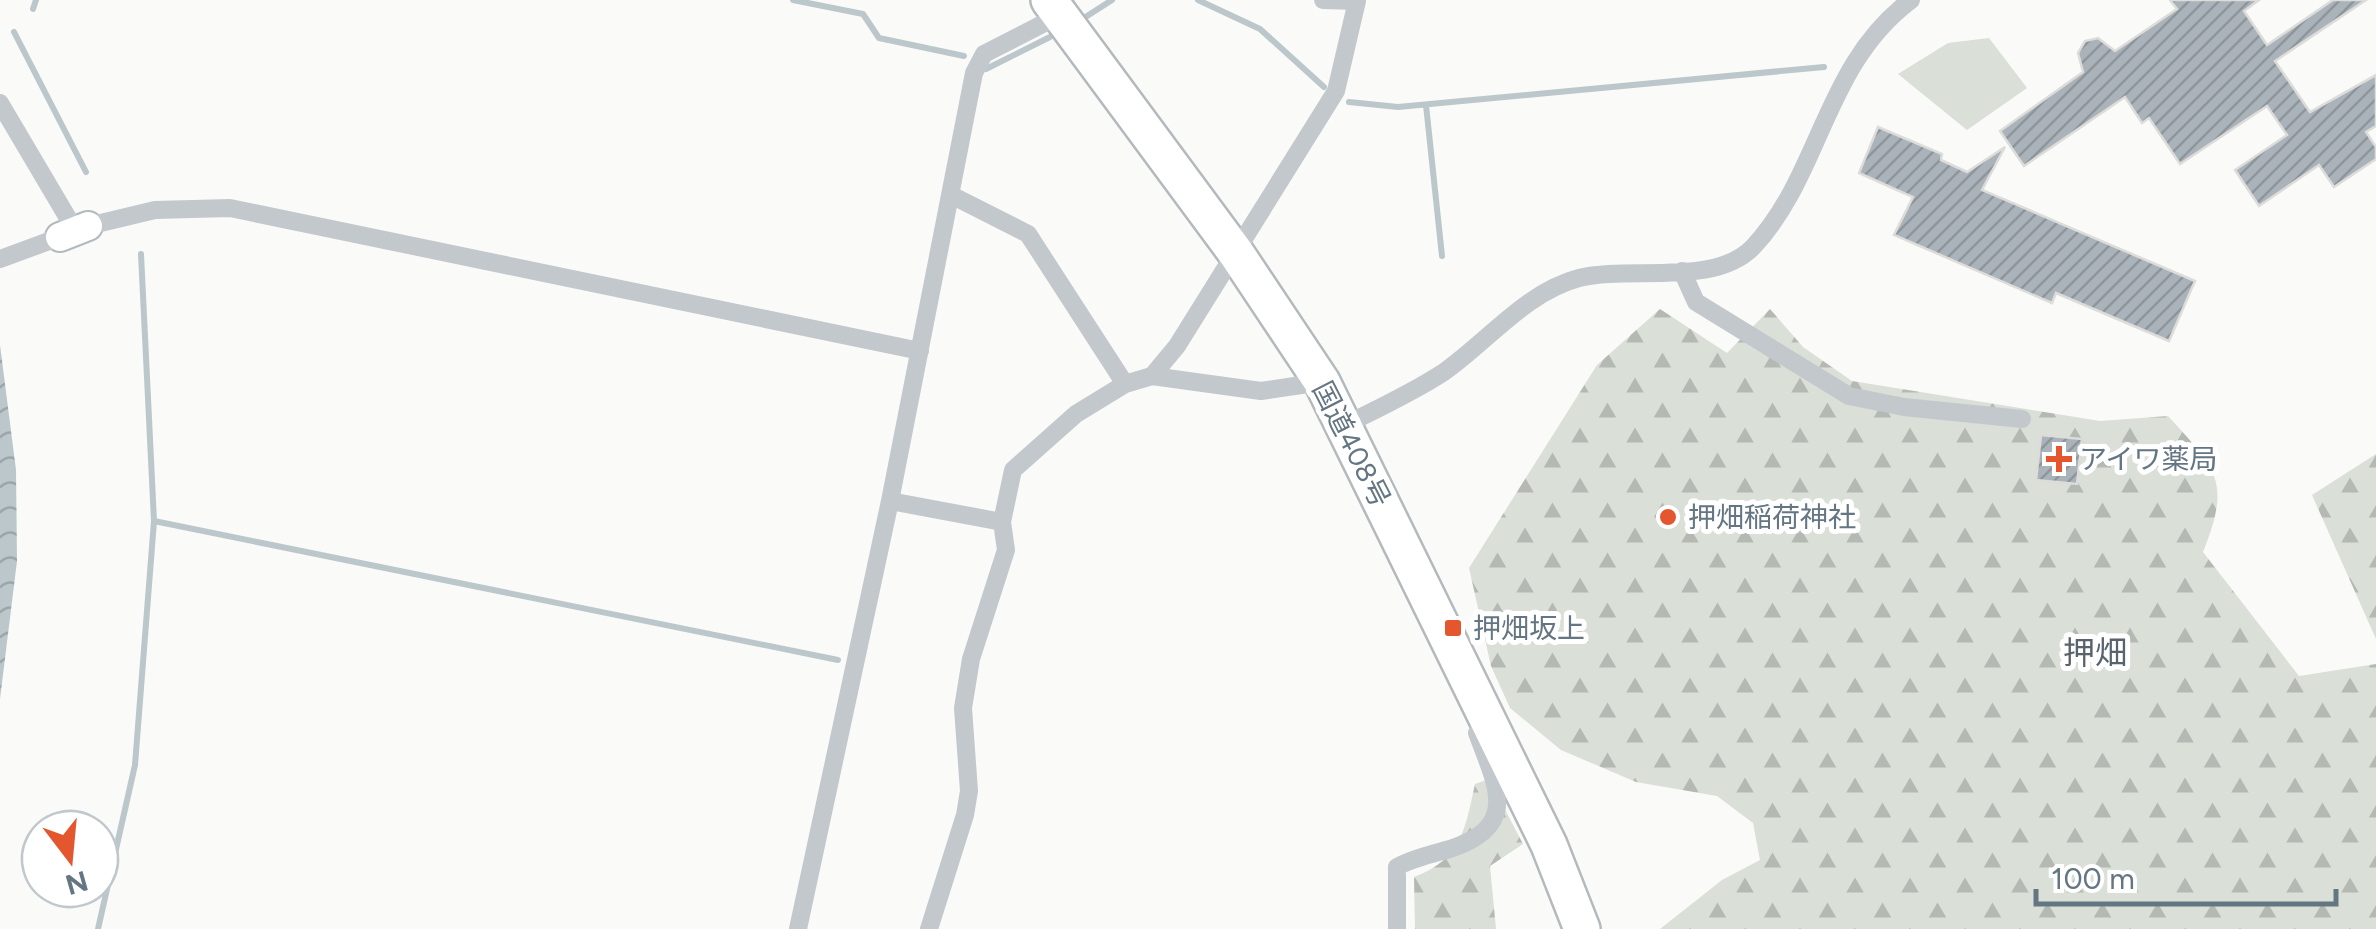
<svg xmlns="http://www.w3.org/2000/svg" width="2376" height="929" viewBox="0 0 2376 929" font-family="Figtree,'Noto Sans JP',sans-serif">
<defs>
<pattern id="forest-firs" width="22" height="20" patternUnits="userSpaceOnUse" patternTransform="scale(2.5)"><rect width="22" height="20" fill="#dadfd7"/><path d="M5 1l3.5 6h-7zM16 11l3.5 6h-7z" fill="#b4b9b4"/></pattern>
<pattern id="water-waves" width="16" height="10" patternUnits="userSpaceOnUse" patternTransform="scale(2.5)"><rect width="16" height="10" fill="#bbc7cb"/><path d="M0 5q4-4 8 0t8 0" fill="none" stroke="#9ca6aa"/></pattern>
<pattern id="building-hatch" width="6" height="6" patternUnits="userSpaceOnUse" patternTransform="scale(2.5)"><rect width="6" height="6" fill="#aab3b9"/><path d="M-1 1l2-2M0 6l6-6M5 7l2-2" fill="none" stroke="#8e969c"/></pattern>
</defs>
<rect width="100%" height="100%" fill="#fafaf8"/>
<!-- forest -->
<path fill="url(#forest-firs)" d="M1660 309 1727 353 1770 309 1803 347 1852 381 2100 421 2168 416C2216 469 2232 480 2203 552L2299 676 2376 664V929H1660L1722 880 1760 860 1753 823 1717 796 1636 782 1561 750 1510 708 1491 666 1469 568 1597 365Z
M2376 454V639L2312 495Z
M1489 779 1523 844 1490 866 1496 929H1415L1414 877C1462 859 1465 829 1475 784Z"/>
<!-- park -->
<path fill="#dadfd7" d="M1989 38 2027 88 1967 130 1898 74 1948 43Z"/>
<!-- water -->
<path fill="url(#water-waves)" d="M0 345 16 470 17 561 0 699Z"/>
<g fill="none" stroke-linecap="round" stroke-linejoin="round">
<!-- stream -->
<path stroke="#bbc7cb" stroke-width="6" d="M793 0 863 14 879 38 964 56
M1198 0 1260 29 1324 87
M33 9 36 0
M1084 18 1112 0
M14 32 86 172
M986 69 1050 37
M1349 102 1398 107 1824 67
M1426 105 1442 256
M154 521 838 660
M98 929 135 765 154 521 141 254"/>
</g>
<!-- building -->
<path fill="url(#building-hatch)" stroke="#dcdcda" stroke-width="2.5" d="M2170 0H2259L2244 11 2267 45 2333 0H2366L2275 61 2310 112 2376 75V126L2366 132 2376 147V159L2334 187 2319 165 2259 206 2235 170 2287 135 2267 106 2180 164 2149 118 2142 123 2125 97 2024 166 2000 131 2083 72 2078 53 2085 41 2098 38 2115 51 2177 9Z
M1878 127 1942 154 1941 160 1967 172 2005 147 1982 190 2195 281 2169 341 2056 293 2052 303 1894 235 1913 197 1859 173Z
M2041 435 2082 439 2077 484 2036 480Z"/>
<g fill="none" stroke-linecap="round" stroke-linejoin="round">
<!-- secondary casing -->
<g stroke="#b3babf" stroke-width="32">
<path id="secondary" d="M60 237 88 226"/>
</g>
<!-- highway casing -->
<g stroke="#b4b9bd" stroke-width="40">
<path id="highway" d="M1049 0 1236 253 1322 382 1549 845 1582 929"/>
</g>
<!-- street -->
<path stroke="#c3c8cc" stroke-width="18" d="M0 103 75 230
M953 196 1028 234 1125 384
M88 226 155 210 230 208 920 351
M0 259 60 237
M1682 271 1696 302 1849 396 1904 407 2022 419
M1152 376 1261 391 1322 382
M1343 426C1377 409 1412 393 1444 372 1488 341 1526 292 1579 278 1630 265 1715 288 1754 246 1822 172 1824 65 1911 0
M890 501 1002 522
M798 929 890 501 974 73 984 54 1060 15
M929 929 965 815 969 791 963 708 971 659 1006 550 1002 522 1013 470 1076 414 1125 384 1152 376 1177 346 1336 91 1357 1 1323 0
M1397 929V867C1413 858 1432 854 1450 849 1521 826 1496 785 1477 733"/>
<!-- secondary -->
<use href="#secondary" stroke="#fff" stroke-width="28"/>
<!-- highway -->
<use href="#highway" stroke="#fff" stroke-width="35"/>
</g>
<!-- markers -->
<g fill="#e4572e" stroke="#fff" stroke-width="4">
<path d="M2054 444h10v10h10v10h-10v10h-10v-10h-10v-10h10z"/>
<circle cx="1668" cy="517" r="10"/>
<rect x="1443" y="618" width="20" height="20" rx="5"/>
</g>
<g text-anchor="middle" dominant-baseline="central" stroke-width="10" stroke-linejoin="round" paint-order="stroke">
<!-- street labels -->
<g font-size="28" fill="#657683" stroke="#fff">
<text transform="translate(1352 444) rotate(63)">国道408号</text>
</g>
<!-- poi labels -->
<g font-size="28" fill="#657683" stroke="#fff" text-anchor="start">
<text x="2079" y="459">アイワ薬局</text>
<text x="1688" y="517">押畑稲荷神社</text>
<text x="1473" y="628">押畑坂上</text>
</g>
<!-- quarter labels -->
<g font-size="32" fill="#57646e" stroke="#fff">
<text x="2095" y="653">押畑</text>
</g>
</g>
<!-- north arrow -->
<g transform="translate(70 859) rotate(164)"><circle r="48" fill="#ffffff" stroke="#c1c8cd" stroke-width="2.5"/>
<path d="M0-8L18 38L0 25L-18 38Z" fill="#e4572e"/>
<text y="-15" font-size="28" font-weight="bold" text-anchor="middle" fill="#657683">N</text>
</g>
<!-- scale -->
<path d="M2036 889v15h300v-15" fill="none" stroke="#657683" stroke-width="5"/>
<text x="2051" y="889" font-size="30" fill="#657683" stroke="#ffffff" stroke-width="8" paint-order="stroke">100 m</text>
</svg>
